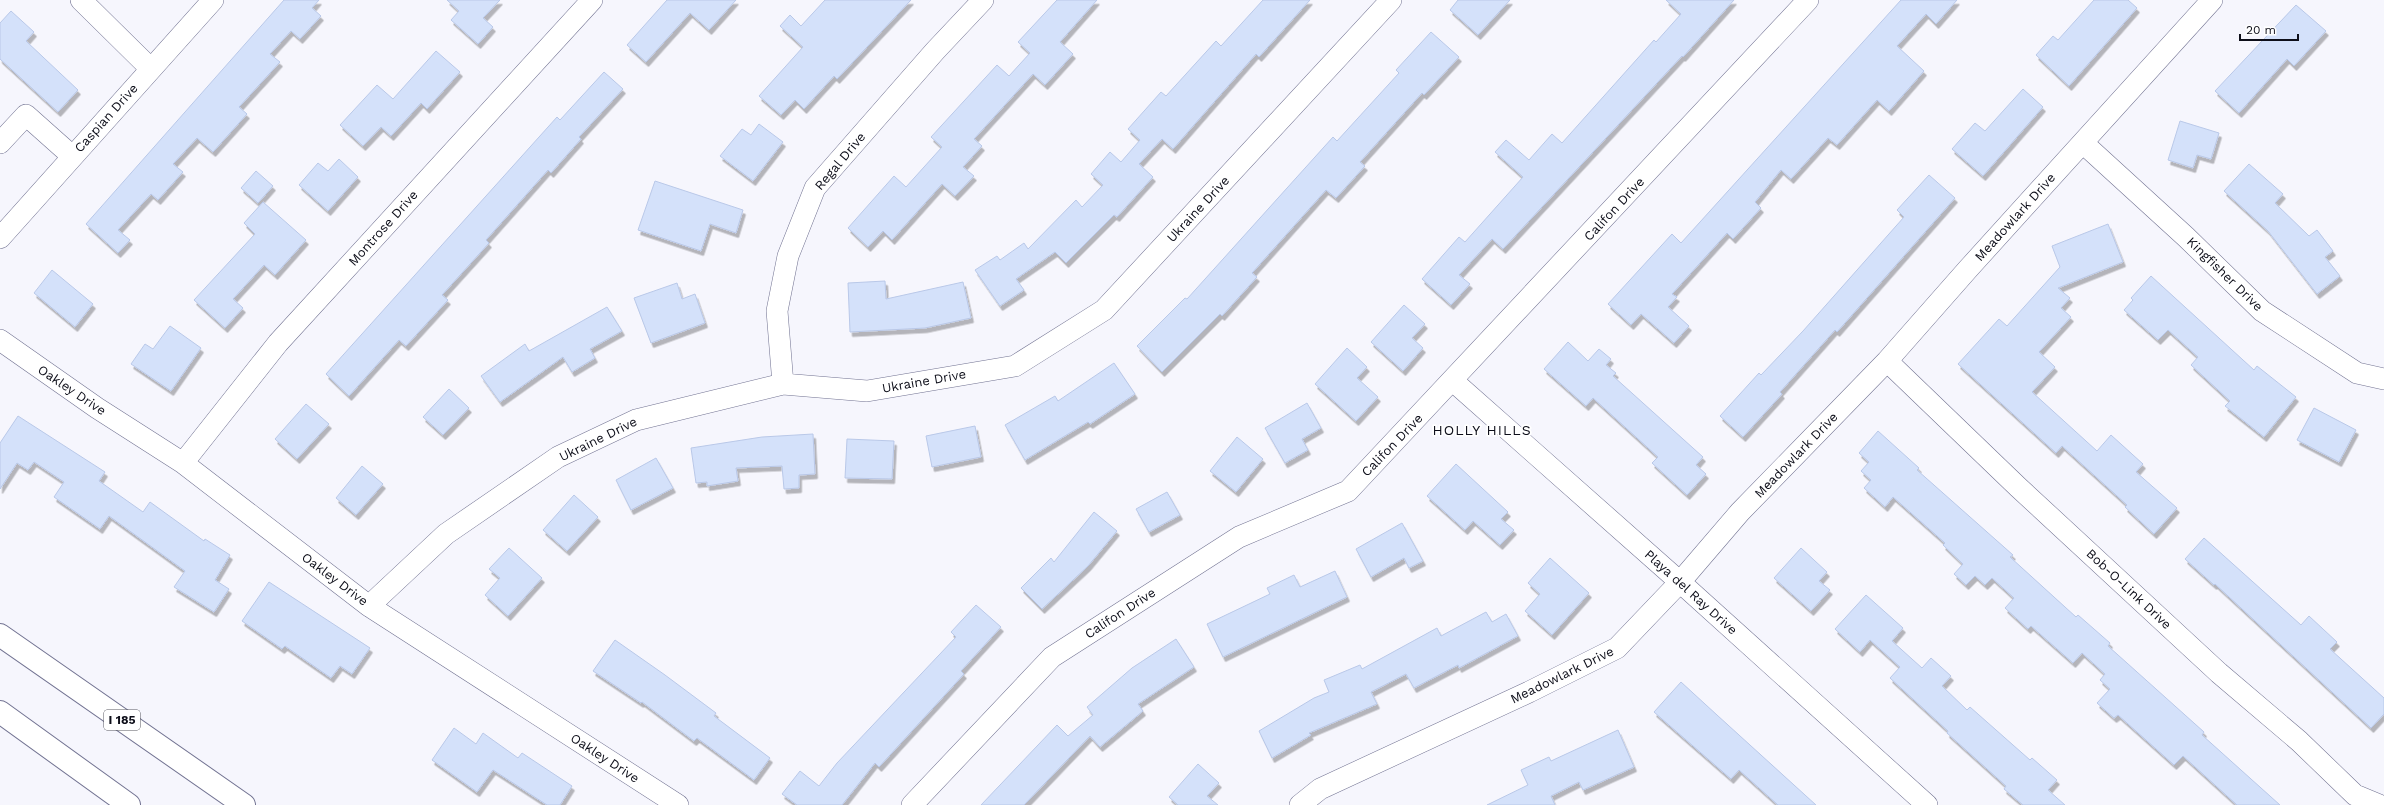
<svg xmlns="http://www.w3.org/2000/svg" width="2384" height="805" viewBox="0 0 2384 805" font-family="'Work Sans',sans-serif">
<defs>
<filter id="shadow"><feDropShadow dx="2.5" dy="4.5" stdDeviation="0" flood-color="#0004"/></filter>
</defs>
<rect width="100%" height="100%" fill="#f6f6fd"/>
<!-- building -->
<path fill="#d4e1fa" stroke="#b9c8e8" filter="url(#shadow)" d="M284 0H319L312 8 321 16 300 39 291 31 270 54 280 62 239 107 247 114 213 152 197 138 173 164 183 172 158 200 151 194 118 230 130 240 118 253 86 224Z
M447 0H500L483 18 493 27 478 44 451 20 459 11Z
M667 0H736L709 30 690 13 646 62 627 45Z
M825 0H911L837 79 834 76 804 109 795 100 781 115 759 96 803 47 780 26 790 15 801 26Z
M1057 0H1097L1060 42 1073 54 1045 85 1033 74 974 139 982 146 963 167 974 176 955 196 942 184 892 240 883 231 868 247 848 228 894 176 906 187 942 147 931 137 997 65 1009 76 1030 53 1018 42Z
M1263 0H1310L1259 57 1256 54 1173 149 1162 139 1139 164 1153 177 1117 217 1114 215 1066 263 1055 252 1016 279 1024 290 1000 306 975 270 997 256 1000 260 1024 243 1028 249 1076 200 1082 207 1103 185 1091 174 1110 152 1121 162 1140 140 1128 129 1161 92 1166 96 1216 41 1221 46Z
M1458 0H1510L1478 35 1450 10Z
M1666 0H1734L1683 57 1682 56 1503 249 1492 239 1459 275 1470 284 1451 305 1422 279 1459 237 1465 242 1523 177 1495 152 1506 140 1529 160 1552 134 1562 143 1654 40 1656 42 1681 14Z
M1901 0H1957L1936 24 1926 14 1897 46 1924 71 1889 111 1877 100 1837 145 1828 138 1791 179 1781 170 1755 202 1761 208 1733 239 1727 233 1672 294 1677 297 1668 307 1689 326 1674 343 1641 314 1631 325 1608 304 1672 234 1681 243Z
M2094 0H2128L2137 8 2069 86 2036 55 2053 36 2058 40Z
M2296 5 2326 31 2294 66 2287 59 2239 113 2215 91Z
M11 11 34 32 26 41 78 90 58 112 0 59V23Z
M1431 32 1459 57 1424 95 1422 93 1360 162 1365 166 1336 198 1326 190 1252 273 1257 277 1222 316 1220 314 1162 372 1137 346 1185 298 1187 299 1333 137 1337 141 1399 73 1396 70Z
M436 51 460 72 427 109 421 103 391 136 381 127 363 146 340 125 377 85 393 99Z
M604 72 623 89 579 137 581 139 551 173 548 170 486 240 489 243 442 295 448 300 406 346 399 340 349 396 326 374 557 117 560 120Z
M2023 89 2043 107 1983 176 1952 149 1975 123 1985 131Z
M2180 121 2219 133 2211 159 2197 155 2193 168 2168 160Z
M759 124 783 142 753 181 720 156 742 129 751 135Z
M339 159 358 177 328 211 299 185 318 163 328 171Z
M2249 164 2283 194 2275 203 2309 236 2317 230 2333 251 2325 257 2340 276 2317 294 2268 231 2224 191Z
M256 171 273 186 258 203 241 188Z
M1929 175 1955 198 1837 332 1835 330 1780 392 1782 394 1743 437 1720 416 1759 373 1761 375 1803 331 1904 217 1897 210Z
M655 181 743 210 736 233 710 224 701 251 638 230Z
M263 202 306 240 275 275 264 265 233 299 243 308 225 328 194 300 255 234 244 223Z
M2108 224 2123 262 2058 288 2070 298 2061 308 2071 317 2039 352 2055 367 2032 392 2097 451 2111 435 2143 464 2136 472 2177 508 2154 534 2125 507 2127 505 2062 446 2056 453 1958 364 1999 319 2007 326 2060 267 2052 246Z
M52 270 93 304 75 327 34 293Z
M2151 276 2254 370 2257 366 2296 397 2264 437 2225 406 2230 401 2191 365 2198 357 2168 330 2158 340 2124 310 2133 300 2131 298Z
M885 281 886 299 963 282 971 318 925 328 850 332 848 283Z
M677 283 682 299 695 294 705 323 651 343 634 298Z
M1404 305 1425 324 1412 338 1423 348 1403 371 1371 342Z
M607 307 622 331 590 349 595 358 572 372 563 357 500 402 481 376 525 344 529 351Z
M170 326 201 348 171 391 131 364 145 344 153 349Z
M1568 342 1588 361 1599 349 1611 359 1606 365 1616 373 1613 376 1703 457 1696 465 1706 474 1687 495 1652 463 1658 457 1593 398 1586 406 1544 369Z
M1347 348 1367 367 1357 378 1378 397 1356 421 1315 384Z
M1114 363 1135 394 1090 424 1088 422 1025 460 1005 425 1055 396 1058 401Z
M449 389 469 408 443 435 423 417Z
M1307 403 1321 428 1302 439 1308 450 1285 463 1265 428Z
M306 404 329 424 297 459 275 439Z
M2314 408 2356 430 2339 462 2297 440Z
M18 416 105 472 99 481 143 512 150 502 204 541 205 539 230 555 215 580 229 589 214 612 174 587 185 571 109 516 100 529 54 497 64 482 34 462 28 470 17 463 0 489V443Z
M975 426 981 457 932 467 926 436Z
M1878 431 1919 468 1917 470 2013 555 2010 557 2076 617 2078 615 2110 643 2108 646 2204 732 2202 735 2280 805H2237L2183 756 2174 765 2118 715 2114 718 2097 703 2110 689 2100 680 2105 674 2082 653 2073 663 2031 626 2028 629 2005 608 2014 598 1992 578 1985 585 1975 576 1966 585 1954 574 1963 564 1943 545 1945 543 1893 497 1885 507 1864 488 1871 480 1861 471 1869 462 1859 453Z
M813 434 815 474 799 475V488L784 489 782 466 736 468 738 481 707 486V482L696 483 691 448 762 437Z
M1237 437 1263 459 1236 492 1210 471Z
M847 439 894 441 892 479 845 478Z
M656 458 673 488 631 510 616 480Z
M1456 464 1508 512 1501 519 1514 530 1500 545 1473 521 1465 530 1427 496Z
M362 466 383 484 356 515 336 498Z
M1167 492 1180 515 1149 532 1136 509Z
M574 495 598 517 567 551 543 530Z
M1094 512 1117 531 1088 566 1042 609 1021 588 1051 558 1054 562Z
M1402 523 1423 561 1409 568 1404 558 1371 577 1356 549Z
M2204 538 2301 625 2309 616 2337 642 2330 649 2384 698V714L2371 728 2215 584 2214 585 2185 559Z
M509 548 542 578 508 616 485 595 500 578 489 569Z
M1801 548 1827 572 1819 581 1830 590 1811 611 1774 578Z
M1550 558 1589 593 1552 635 1525 611 1540 594 1528 583Z
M1335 571 1347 597 1223 657 1207 624 1270 594 1267 588 1294 575 1300 587Z
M269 582 370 648 352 674 340 666 331 678 285 646 282 649 242 621Z
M1866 595 1903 628 1892 641 1922 668 1931 658 1951 676 1942 686 1967 710 1970 707 2030 760 2032 758 2057 780 2048 790 2065 805H2023L2004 789 2006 786 1947 733 1948 731 1890 678 1900 667 1870 640 1860 652 1835 629Z
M976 605 1001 627 961 671 964 674 879 767 875 763 842 805H797L782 794 800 771 819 786 837 763 956 637 951 632Z
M1486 612 1492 622 1506 614 1518 636 1459 668 1458 665 1414 688 1406 674 1371 692 1377 704 1309 733 1311 735 1272 758 1259 731 1314 698 1329 692 1324 680 1360 665 1362 669 1437 628 1441 636Z
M1176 639 1194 667 1138 704 1143 711 1100 747 1090 736 1024 805H981L1057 725 1068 736 1093 715 1087 707 1132 668Z
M615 640 665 675 716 713 714 716 770 758 754 780 697 738 694 741 642 702 641 703 593 671Z
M1681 682 1717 715 1816 805H1778L1739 770 1731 779 1654 712Z
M454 728 476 744 483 733 518 758 522 753 572 786 560 805H547L493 770 477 792 432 760Z
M1618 730 1634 767 1583 790 1579 782 1551 796 1555 805H1487L1528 785 1521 770 1549 757 1551 761Z
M1198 764 1219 783 1207 796 1218 805H1178L1169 797Z"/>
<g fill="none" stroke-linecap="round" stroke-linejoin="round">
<!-- street casing -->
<g stroke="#727392" stroke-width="22">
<path id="street" d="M81 0 151 69
M0 143 26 115 72 156
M2083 143 2186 237 2262 311 2357 373 2384 379
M0 238 213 0
M0 340 97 408 183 463 369 606 678 805
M1887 361 2018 487 2219 673 2299 741 2355 795 2379 805
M1453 381 1680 582 1927 805
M783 384 777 311 788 256 815 188 935 51 983 0
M183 463 278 343 592 0
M369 606 446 534 558 457 636 420 783 384 867 391 1015 366 1104 310 1391 0
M912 805 1052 657 1239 537 1348 491 1808 0
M1300 805 1320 789 1529 692 1617 648 1680 582 1740 512 1887 361 1968 269 2212 0"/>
</g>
<!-- highway casing -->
<g stroke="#727392" stroke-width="24">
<path id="highway" d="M0 635 244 805
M0 712 129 805"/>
</g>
<!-- street -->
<use href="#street" stroke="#fff" stroke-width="21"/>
<!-- highway -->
<use href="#highway" stroke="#fff" stroke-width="22"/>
</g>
<g text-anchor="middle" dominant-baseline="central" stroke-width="3.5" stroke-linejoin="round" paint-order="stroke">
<!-- shield labels -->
<rect fill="#fff" stroke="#56565e" stroke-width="1" x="104" y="710" width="36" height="20" rx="3"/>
<g font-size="12" font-weight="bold" fill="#0d0e19">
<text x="122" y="720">I 185</text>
</g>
<!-- street labels -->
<g font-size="13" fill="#0d0e19" stroke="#fff">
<text transform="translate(106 118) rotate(-48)">Caspian Drive</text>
<text transform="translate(840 161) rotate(-50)">Regal Drive</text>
<text transform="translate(1198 209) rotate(-47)">Ukraine Drive</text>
<text transform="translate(1614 209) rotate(-47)">Califon Drive</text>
<text transform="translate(2015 217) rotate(-48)">Meadowlark Drive</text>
<text transform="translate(383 228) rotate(-48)">Montrose Drive</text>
<text transform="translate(2225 274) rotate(44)">Kingfisher Drive</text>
<text transform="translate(924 381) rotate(-10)">Ukraine Drive</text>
<text transform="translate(72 390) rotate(34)">Oakley Drive</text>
<text transform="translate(598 439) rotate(-26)">Ukraine Drive</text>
<text transform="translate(1392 445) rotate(-46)">Califon Drive</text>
<text transform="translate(1796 455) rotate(-46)">Meadowlark Drive</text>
<text transform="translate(335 579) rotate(37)">Oakley Drive</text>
<text transform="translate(2129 589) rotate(43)">Bob-O-Link Drive</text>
<text transform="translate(1691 592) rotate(42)">Playa del Ray Drive</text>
<text transform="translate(1120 613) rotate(-33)">Califon Drive</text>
<text transform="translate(1562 675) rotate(-26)">Meadowlark Drive</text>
<text transform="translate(605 758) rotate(33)">Oakley Drive</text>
</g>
<!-- neighbourhood labels -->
<g font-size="14" letter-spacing="1" fill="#0d0e19" stroke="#fff">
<text x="1482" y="430">HOLLY HILLS</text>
</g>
</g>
<!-- scale -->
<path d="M2240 34v6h58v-6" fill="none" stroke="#0d0e19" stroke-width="2"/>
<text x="2246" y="34" font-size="12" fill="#0d0e19" stroke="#ffffff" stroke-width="3" paint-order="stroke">20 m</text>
</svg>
